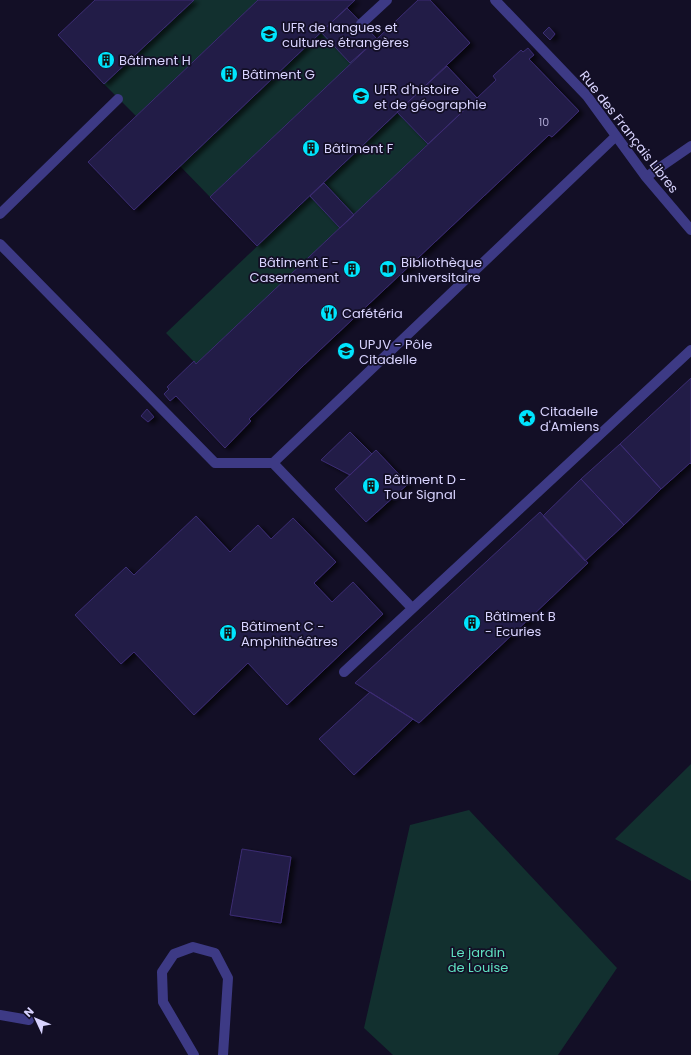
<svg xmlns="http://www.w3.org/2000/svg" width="691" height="1055" viewBox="0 0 691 1055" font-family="Poppins,sans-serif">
<defs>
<filter id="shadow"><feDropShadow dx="4.5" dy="2.5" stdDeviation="2" flood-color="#0009"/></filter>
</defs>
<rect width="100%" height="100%" fill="#130f26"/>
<!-- green -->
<path fill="#12302f" d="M194 0H258L136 116 104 84Z
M347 8 377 39 210 197 180 166Z
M397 112 428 144 354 215 324 183Z
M310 196 340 228 196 364 166 333Z
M691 764V881L615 839Z
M469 810 617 968 558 1055H393L364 1028 410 825Z"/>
<!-- building -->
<path fill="#241b47" stroke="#3b2d73" filter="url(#shadow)" d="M95 0H194L104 84 58 35Z
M258 0H355L134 210 88 162Z
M418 0H430L470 43 257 246 210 197Z
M347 8 377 39 350 63 321 32Z
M549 27 555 34 550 40 543 33Z
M528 48 534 55 529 59 579 111 552 137 549 135 304 365 249 419 251 421 225 448 176 396 170 401 164 394 169 389 167 387 194 361 196 364 496 80 493 76 521 50 523 52Z
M447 66 477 98 428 144 397 112Z
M324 183 354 215 340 228 310 196Z
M691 378V464L690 463 661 489 620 444Z
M147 409 154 417 148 422 141 416Z
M350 432 372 454 350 475 321 460Z
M620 444 661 489 624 525 581 479Z
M376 450 408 484 366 522 335 489Z
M581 479 624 525 585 561 543 516Z
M540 512 588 563 419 723 355 683Z
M196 516 230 552 258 525 271 539 293 518 336 562 314 583 332 602 353 582 383 614 287 705 248 663 194 715 134 652 121 664 75 615 126 567 134 575Z
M370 692 413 719 354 775 319 739Z
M242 849 291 857 281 923 230 915Z"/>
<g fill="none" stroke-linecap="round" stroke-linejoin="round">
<!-- lane -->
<path stroke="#3d3a85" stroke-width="10" d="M0 1015 29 1020"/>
<!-- street -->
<path stroke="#3d3a85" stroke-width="10" d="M495 0 587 96 646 177 691 230
M361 24 387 0
M646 177 691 146
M0 214 118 99
M0 244 215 463H273
M412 608 273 463 616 136
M344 672 691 350
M194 1055 163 1002 162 972 174 954 193 947 215 953 228 978 223 1055"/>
</g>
<!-- icons -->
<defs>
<g id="university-disc" transform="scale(0.9)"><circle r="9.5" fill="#00e5ff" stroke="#130f26"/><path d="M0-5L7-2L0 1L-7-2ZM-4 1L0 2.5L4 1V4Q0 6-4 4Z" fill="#111"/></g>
<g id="building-disc" transform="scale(0.9)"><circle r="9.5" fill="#00e5ff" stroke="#130f26"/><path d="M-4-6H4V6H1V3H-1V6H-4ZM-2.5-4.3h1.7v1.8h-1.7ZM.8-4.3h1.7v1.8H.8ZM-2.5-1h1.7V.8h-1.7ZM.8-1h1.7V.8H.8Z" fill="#111"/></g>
<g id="library-disc" transform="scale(0.9)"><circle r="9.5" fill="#00e5ff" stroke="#130f26"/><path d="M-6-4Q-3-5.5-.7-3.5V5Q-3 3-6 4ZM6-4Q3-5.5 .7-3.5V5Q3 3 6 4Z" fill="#111"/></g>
<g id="restaurant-disc" transform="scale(0.9)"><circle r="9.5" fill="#00e5ff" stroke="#130f26"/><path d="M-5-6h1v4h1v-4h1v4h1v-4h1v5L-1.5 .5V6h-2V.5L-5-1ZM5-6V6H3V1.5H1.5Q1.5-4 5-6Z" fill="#111"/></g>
<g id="sight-disc" transform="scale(0.9)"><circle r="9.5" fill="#00e5ff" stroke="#130f26"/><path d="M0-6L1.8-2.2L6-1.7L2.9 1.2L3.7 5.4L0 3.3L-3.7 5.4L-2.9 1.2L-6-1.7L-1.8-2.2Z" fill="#111"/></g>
</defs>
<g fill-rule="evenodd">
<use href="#university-disc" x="269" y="34"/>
<use href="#building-disc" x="106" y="60"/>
<use href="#building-disc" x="229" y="74"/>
<use href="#university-disc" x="361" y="96"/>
<use href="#building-disc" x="311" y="148"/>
<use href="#building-disc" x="352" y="269"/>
<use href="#library-disc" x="388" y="269"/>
<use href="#restaurant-disc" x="329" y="313"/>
<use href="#university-disc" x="346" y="351"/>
<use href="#sight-disc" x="527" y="418"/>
<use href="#building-disc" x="371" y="486"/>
<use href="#building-disc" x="472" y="623"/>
<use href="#building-disc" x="228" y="633"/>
</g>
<g text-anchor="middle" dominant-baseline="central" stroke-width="3.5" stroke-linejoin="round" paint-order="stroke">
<!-- number labels -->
<g font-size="11" fill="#aca6d1">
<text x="544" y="122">10</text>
</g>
<!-- poi labels -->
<g font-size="13" fill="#d9d4ff" stroke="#130f26" text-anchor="start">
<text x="282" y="27">UFR de langues et<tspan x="282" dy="15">cultures étrangères</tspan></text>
<text x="119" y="60">Bâtiment H</text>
<text x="242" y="74">Bâtiment G</text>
<text x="374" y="89">UFR d'histoire<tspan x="374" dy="15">et de géographie</tspan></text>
<text x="324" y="148">Bâtiment F</text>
<text x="339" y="262" text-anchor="end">Bâtiment E -<tspan x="339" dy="15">Casernement</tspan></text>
<text x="401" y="262">Bibliothèque<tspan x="401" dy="15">universitaire</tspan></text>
<text x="342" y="313">Cafétéria</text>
<text x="359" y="344">UPJV - Pôle<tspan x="359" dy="15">Citadelle</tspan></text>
<text x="540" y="411">Citadelle<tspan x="540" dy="15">d'Amiens</tspan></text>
<text x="384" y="479">Bâtiment D -<tspan x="384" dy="15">Tour Signal</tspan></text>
<text x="485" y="616">Bâtiment B<tspan x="485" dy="15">- Ecuries</tspan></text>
<text x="241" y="626">Bâtiment C -<tspan x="241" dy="15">Amphithéâtres</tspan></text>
</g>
<!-- street labels -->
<g font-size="13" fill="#d9d4ff" stroke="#130f26">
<text transform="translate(629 132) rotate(52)">Rue des Français Libres</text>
</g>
<!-- park labels -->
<g font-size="13" fill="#5fe0c0" stroke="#130f26">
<text x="478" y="952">Le jardin<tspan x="478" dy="15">de Louise</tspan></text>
</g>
</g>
<!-- north arrow -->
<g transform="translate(36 1019) rotate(314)" stroke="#130f26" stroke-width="3" paint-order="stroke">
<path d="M0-3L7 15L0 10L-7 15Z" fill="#d9d4ff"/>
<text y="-6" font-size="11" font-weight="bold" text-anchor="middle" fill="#d9d4ff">N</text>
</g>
</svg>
